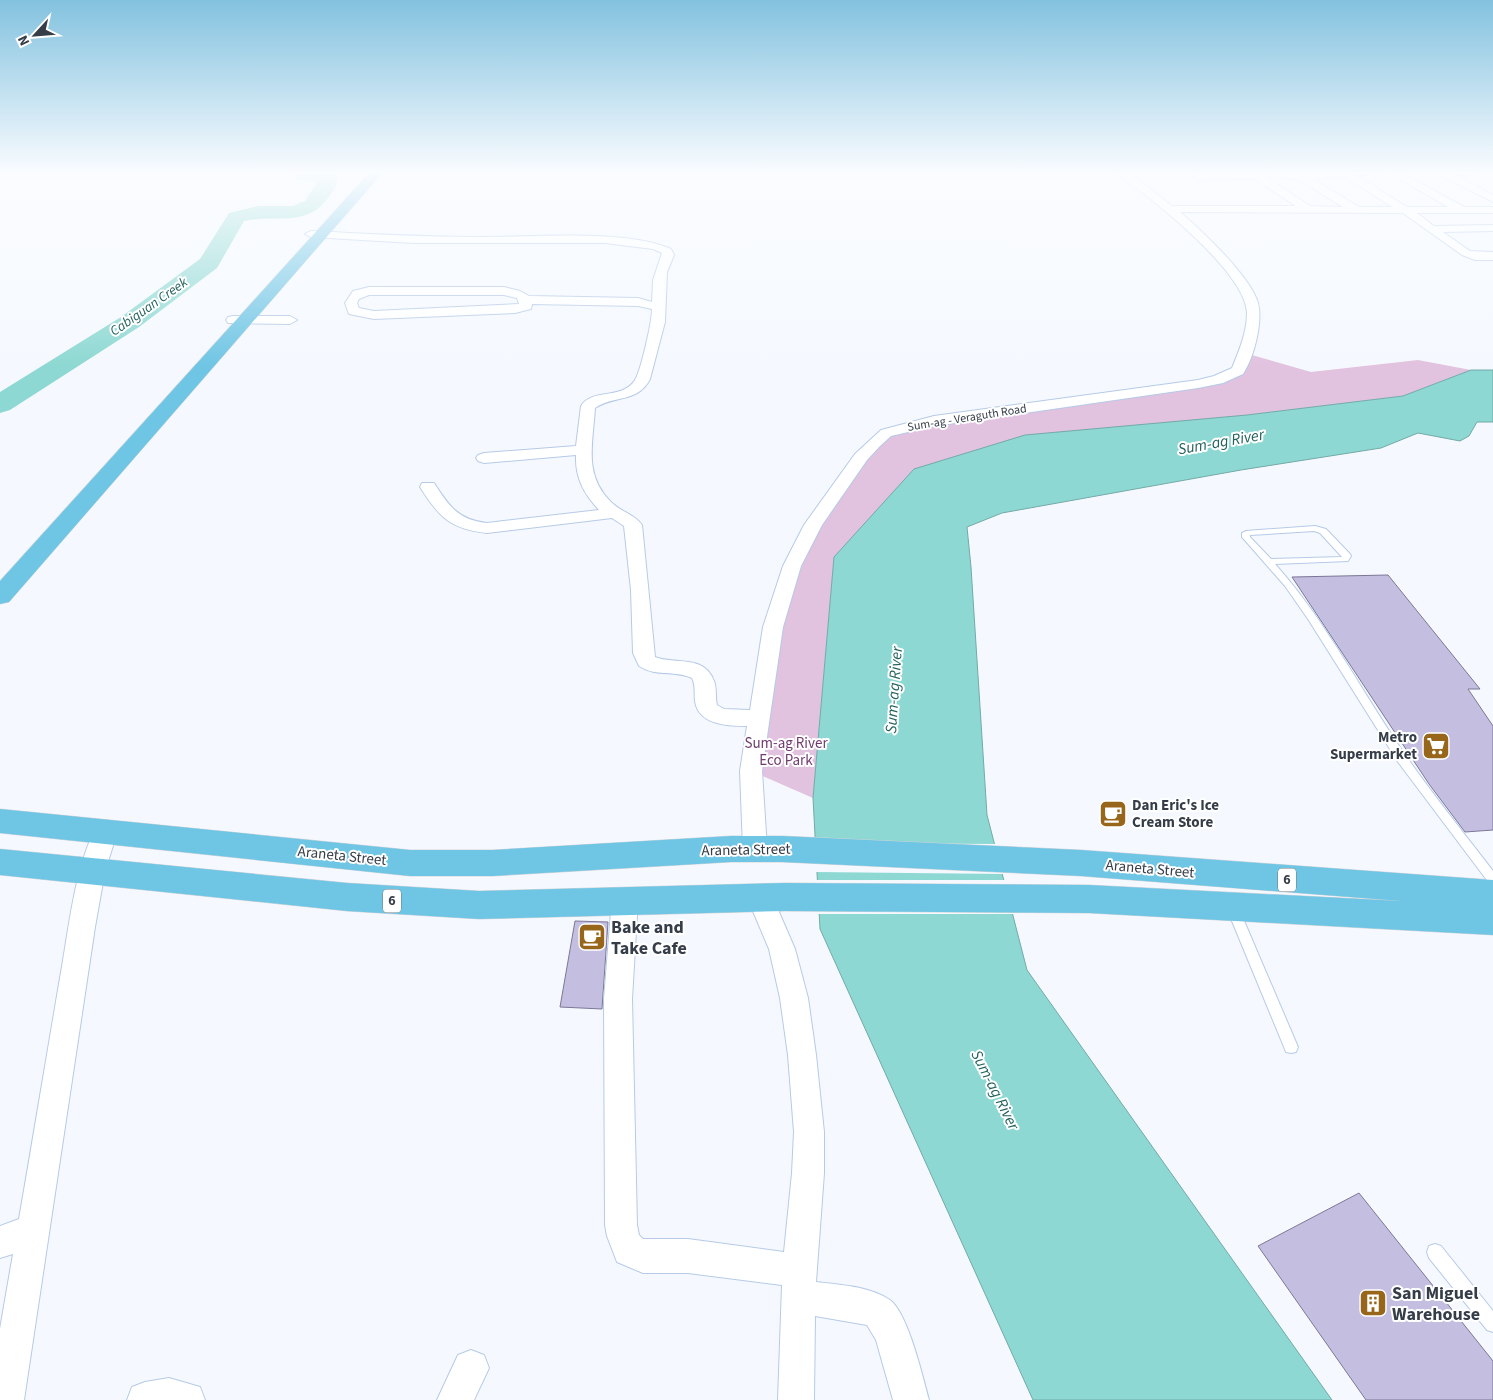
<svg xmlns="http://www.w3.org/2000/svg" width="1493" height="1400" viewBox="0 0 1493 1400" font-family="'Source Sans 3',sans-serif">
<rect width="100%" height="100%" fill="#f5f9ff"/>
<!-- green -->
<path fill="#e1c2df" d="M1245 353 1311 372 1418 360 1471 370 1403 396 1247 415 834 557 813 798 751 771 773 627 813 525 886 433 1230 376Z"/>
<!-- water -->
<path fill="#8dd8d2" stroke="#73aaa9" d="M1471 370H1493V422H1477L1469 436 1460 441 1418 433 1381 448 1241 470 1002 513 967 527 971 567 987 815 1027 970 1332 1400H1033L820 929 813 798 834 557 914 469 1025 435 1247 415 1403 396Z"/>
<!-- pier -->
<path fill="#f5f9ff" d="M813 843 997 844 1005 874 815 872Z
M815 880H1006L1015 914H817Z"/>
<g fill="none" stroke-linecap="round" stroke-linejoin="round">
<!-- river -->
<path fill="#8dd8d2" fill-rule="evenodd" d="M291 171H332L338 177C337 186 333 191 328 198 306 228 275 214 244 221L217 268 139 327 10 410 0 413V392L121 317 200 259 229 213 258 206H293L305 201 318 181 297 180Z"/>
</g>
<!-- building -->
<path fill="#c4bee0" stroke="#7c7796" d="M1388 575 1480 689H1468L1493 726V830L1465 832 1429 784 1292 577Z
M575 921 608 922 602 1009 560 1007Z
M1359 1193 1493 1361V1400H1366L1258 1246Z"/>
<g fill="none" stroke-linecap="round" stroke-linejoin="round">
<!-- lane casing -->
<g stroke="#b6cae7" stroke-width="2">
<path id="lane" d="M1315 526 1326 529 1350 554 1351 556 1348 561 1275 564C1327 622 1362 693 1406 756 1433 795 1464 833 1493 871V885L1489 883 1398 762 1308 619 1285 586 1242 537V533L1246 531ZM1314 531 1320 533 1342 557 1271 559 1250 537V535Z
M1233 904 1237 905 1239 909 1298 1047 1296 1052 1291 1053 1286 1052 1284 1047 1227 909 1229 905Z
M1435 1244 1441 1246 1493 1311V1332L1487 1330 1429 1258 1427 1252 1429 1246Z"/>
</g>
<!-- street casing -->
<g stroke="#b6cae7" stroke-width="2">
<path id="street" d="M1116 171H1127L1172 206H1296L1253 178 1199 180 1194 177 1199 174 1275 171 1300 173 1383 171 1378 174 1356 175 1407 207H1448L1386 171H1398L1464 207H1493V213H1417L1434 226 1493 225V231L1443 232 1470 251 1493 252V260H1475L1462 255 1403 213 1180 212C1201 230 1251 277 1258 303 1263 322 1254 358 1243 374L1223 383 1198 388 934 426 891 436 880 446 867 460 822 525 801 566 783 627 762 771 767 849 764 856 755 859 746 856 743 849 740 771 747 726C728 726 698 725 695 701 694 693 696 686 692 678 675 670 655 677 639 666L633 653 631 590 624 526 612 518 487 533C450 529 439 517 420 487L422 483H434C449 506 458 520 487 523L599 510C584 494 575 478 576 455L484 463 478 461 476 458 478 455 484 453 576 446 581 406C590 392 609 396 623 390 627 388 632 385 635 380 641 370 652 322 652 309L638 306 532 304 531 309 515 313 374 319 349 314 345 303 353 291 369 287H504L520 291 529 296 638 298 652 302 653 280 662 253 653 249 605 243H413L311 237 305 234 311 231C369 234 427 237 486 237 535 237 628 229 671 249L674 255 667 272 665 322 650 379C638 403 614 395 595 408 593 443 583 475 611 502 621 512 634 514 642 525L655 657C675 665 704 654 714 681 717 688 715 697 717 705L724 709 750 710 763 627 783 566 804 525 855 454 881 430 934 416 1198 380 1214 376 1232 368C1239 351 1247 332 1247 313 1246 278 1176 219 1149 198 1138 189 1125 181 1116 171ZM1344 176 1392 207H1359L1311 178ZM1266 177 1298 179 1343 207 1310 206ZM369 295H504L517 298 519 304 374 311 359 308 357 303 359 299Z
M1441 171H1481L1476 174 1456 175 1493 195V202L1440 175 1439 173Z
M233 316H290L297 320 290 324 228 323 226 320 228 317Z
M106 820 114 823 118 830 105 871 95 927 24 1400H0V1329L13 1254 0 1258V1226L19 1219C33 1139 46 1059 60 978 69 929 74 868 98 823Z
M760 886 769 889 795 949 808 998 816 1055 824 1132V1173L816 1282C840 1285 869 1286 890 1300 908 1313 923 1378 929 1400H893L876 1340 867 1325 815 1316 814 1400H778L782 1285 688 1273H643L617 1262 607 1236 605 1225 604 999 612 899 616 891 625 888 634 891 638 899 632 999 637 1225 639 1235 643 1239H688L784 1252 792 1173 794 1132 788 1055 780 998 769 949 747 897 751 889Z
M471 1350 484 1355 489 1368 474 1400H437L458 1355Z
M169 1378 200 1387 205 1400H127L132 1387 145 1382Z"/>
</g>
<!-- highway casing -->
<g stroke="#d3d4d7" stroke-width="1">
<path id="highway" d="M371 171H384L9 602 0 604V581Z
M0 809 410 850H493L731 836H782L1081 850 1493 880V935L1089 913 785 911 479 919 347 911 0 875V849L347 883 479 891 785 883 1089 885 1401 901 1081 876 782 862H731L493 876H410L0 833Z"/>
</g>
<!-- lane -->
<use href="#lane" fill="#fff" fill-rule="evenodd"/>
<!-- street -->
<use href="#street" fill="#fff" fill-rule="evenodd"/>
<!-- highway -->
<use href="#highway" fill="#6fc5e4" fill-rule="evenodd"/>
</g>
<!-- sky -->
<linearGradient id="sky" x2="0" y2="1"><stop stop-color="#83c2df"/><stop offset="0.47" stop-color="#fafcff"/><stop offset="1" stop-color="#fafcff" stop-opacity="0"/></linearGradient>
<rect width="1493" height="367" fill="url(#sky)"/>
<!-- icons -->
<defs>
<g id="supermarket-square" transform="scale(1.4375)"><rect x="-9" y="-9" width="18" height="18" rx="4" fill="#98661a" stroke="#fff"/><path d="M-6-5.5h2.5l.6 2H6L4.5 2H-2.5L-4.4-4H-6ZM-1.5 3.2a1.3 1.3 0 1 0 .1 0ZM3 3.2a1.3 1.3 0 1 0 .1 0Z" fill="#fff"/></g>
<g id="cafe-square" transform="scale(1.4375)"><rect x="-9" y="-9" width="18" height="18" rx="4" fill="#98661a" stroke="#fff"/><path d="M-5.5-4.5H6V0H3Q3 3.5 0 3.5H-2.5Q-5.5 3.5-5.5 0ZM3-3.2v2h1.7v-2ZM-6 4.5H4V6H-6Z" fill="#fff"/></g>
<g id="building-square" transform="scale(1.4375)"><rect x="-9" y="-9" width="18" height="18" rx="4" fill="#98661a" stroke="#fff"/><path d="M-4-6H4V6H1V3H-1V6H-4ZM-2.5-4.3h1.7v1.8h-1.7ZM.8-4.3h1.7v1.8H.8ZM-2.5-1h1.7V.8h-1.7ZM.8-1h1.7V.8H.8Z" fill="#fff"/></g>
</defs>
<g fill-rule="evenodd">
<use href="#supermarket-square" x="1436" y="746"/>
<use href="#cafe-square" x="1113" y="814"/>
<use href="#cafe-square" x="592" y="937"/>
<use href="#building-square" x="1373" y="1303"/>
</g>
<g text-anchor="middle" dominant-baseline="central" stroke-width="4" stroke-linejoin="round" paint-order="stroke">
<!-- far-street labels -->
<g font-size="12" fill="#353d48" stroke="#fff">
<text transform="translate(967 418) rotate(-9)">Sum-ag - Veraguth Road</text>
</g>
<!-- far-water labels -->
<g font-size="14" font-style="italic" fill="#24625e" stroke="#fff">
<text transform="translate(149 307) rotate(-35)">Cabiguan Creek</text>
</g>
<!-- shield labels -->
<g fill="#fff" stroke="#72777f" stroke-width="1">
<rect x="1278" y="868.5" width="18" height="23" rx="4"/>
<rect x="383" y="889.5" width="18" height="23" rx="4"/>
</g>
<g font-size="14" font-weight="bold" fill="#353d48">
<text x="1287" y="880">6</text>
<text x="392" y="901">6</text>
</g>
<!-- poi labels -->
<g font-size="15" font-weight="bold" fill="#353d48" stroke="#fff" text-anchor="end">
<text x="1417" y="737">Metro<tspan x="1417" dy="17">Supermarket</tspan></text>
<text x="1132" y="805" text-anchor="start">Dan Eric's Ice<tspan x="1132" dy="17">Cream Store</tspan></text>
</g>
<!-- park labels -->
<g font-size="15" fill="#703b6f" stroke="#fff">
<text x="786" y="743">Sum-ag River<tspan x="786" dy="17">Eco Park</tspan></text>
</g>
<!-- street labels -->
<g font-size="15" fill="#353d48" stroke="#fff">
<text transform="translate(746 850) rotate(-1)">Araneta Street</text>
<text transform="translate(342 856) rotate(6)">Araneta Street</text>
<text transform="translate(1150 869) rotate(5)">Araneta Street</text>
</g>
<!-- water labels -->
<g font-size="16" font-style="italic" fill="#24625e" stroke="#fff">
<text transform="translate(1221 442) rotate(-10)">Sum-ag River</text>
<text transform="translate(894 690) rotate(-86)">Sum-ag River</text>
<text transform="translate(995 1090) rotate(63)">Sum-ag River</text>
</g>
<!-- near-poi labels -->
<g font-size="18" font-weight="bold" fill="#353d48" stroke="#fff" text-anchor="start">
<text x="611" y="927">Bake and<tspan x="611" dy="21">Take Cafe</tspan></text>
<text x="1392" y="1293">San Miguel<tspan x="1392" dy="21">Warehouse</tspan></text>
</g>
</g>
<!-- north arrow -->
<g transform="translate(35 35) rotate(244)" stroke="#ffffff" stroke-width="4" paint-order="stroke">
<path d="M0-4L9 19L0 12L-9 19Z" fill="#353d48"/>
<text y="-8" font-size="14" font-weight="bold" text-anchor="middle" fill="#353d48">N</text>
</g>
</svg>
